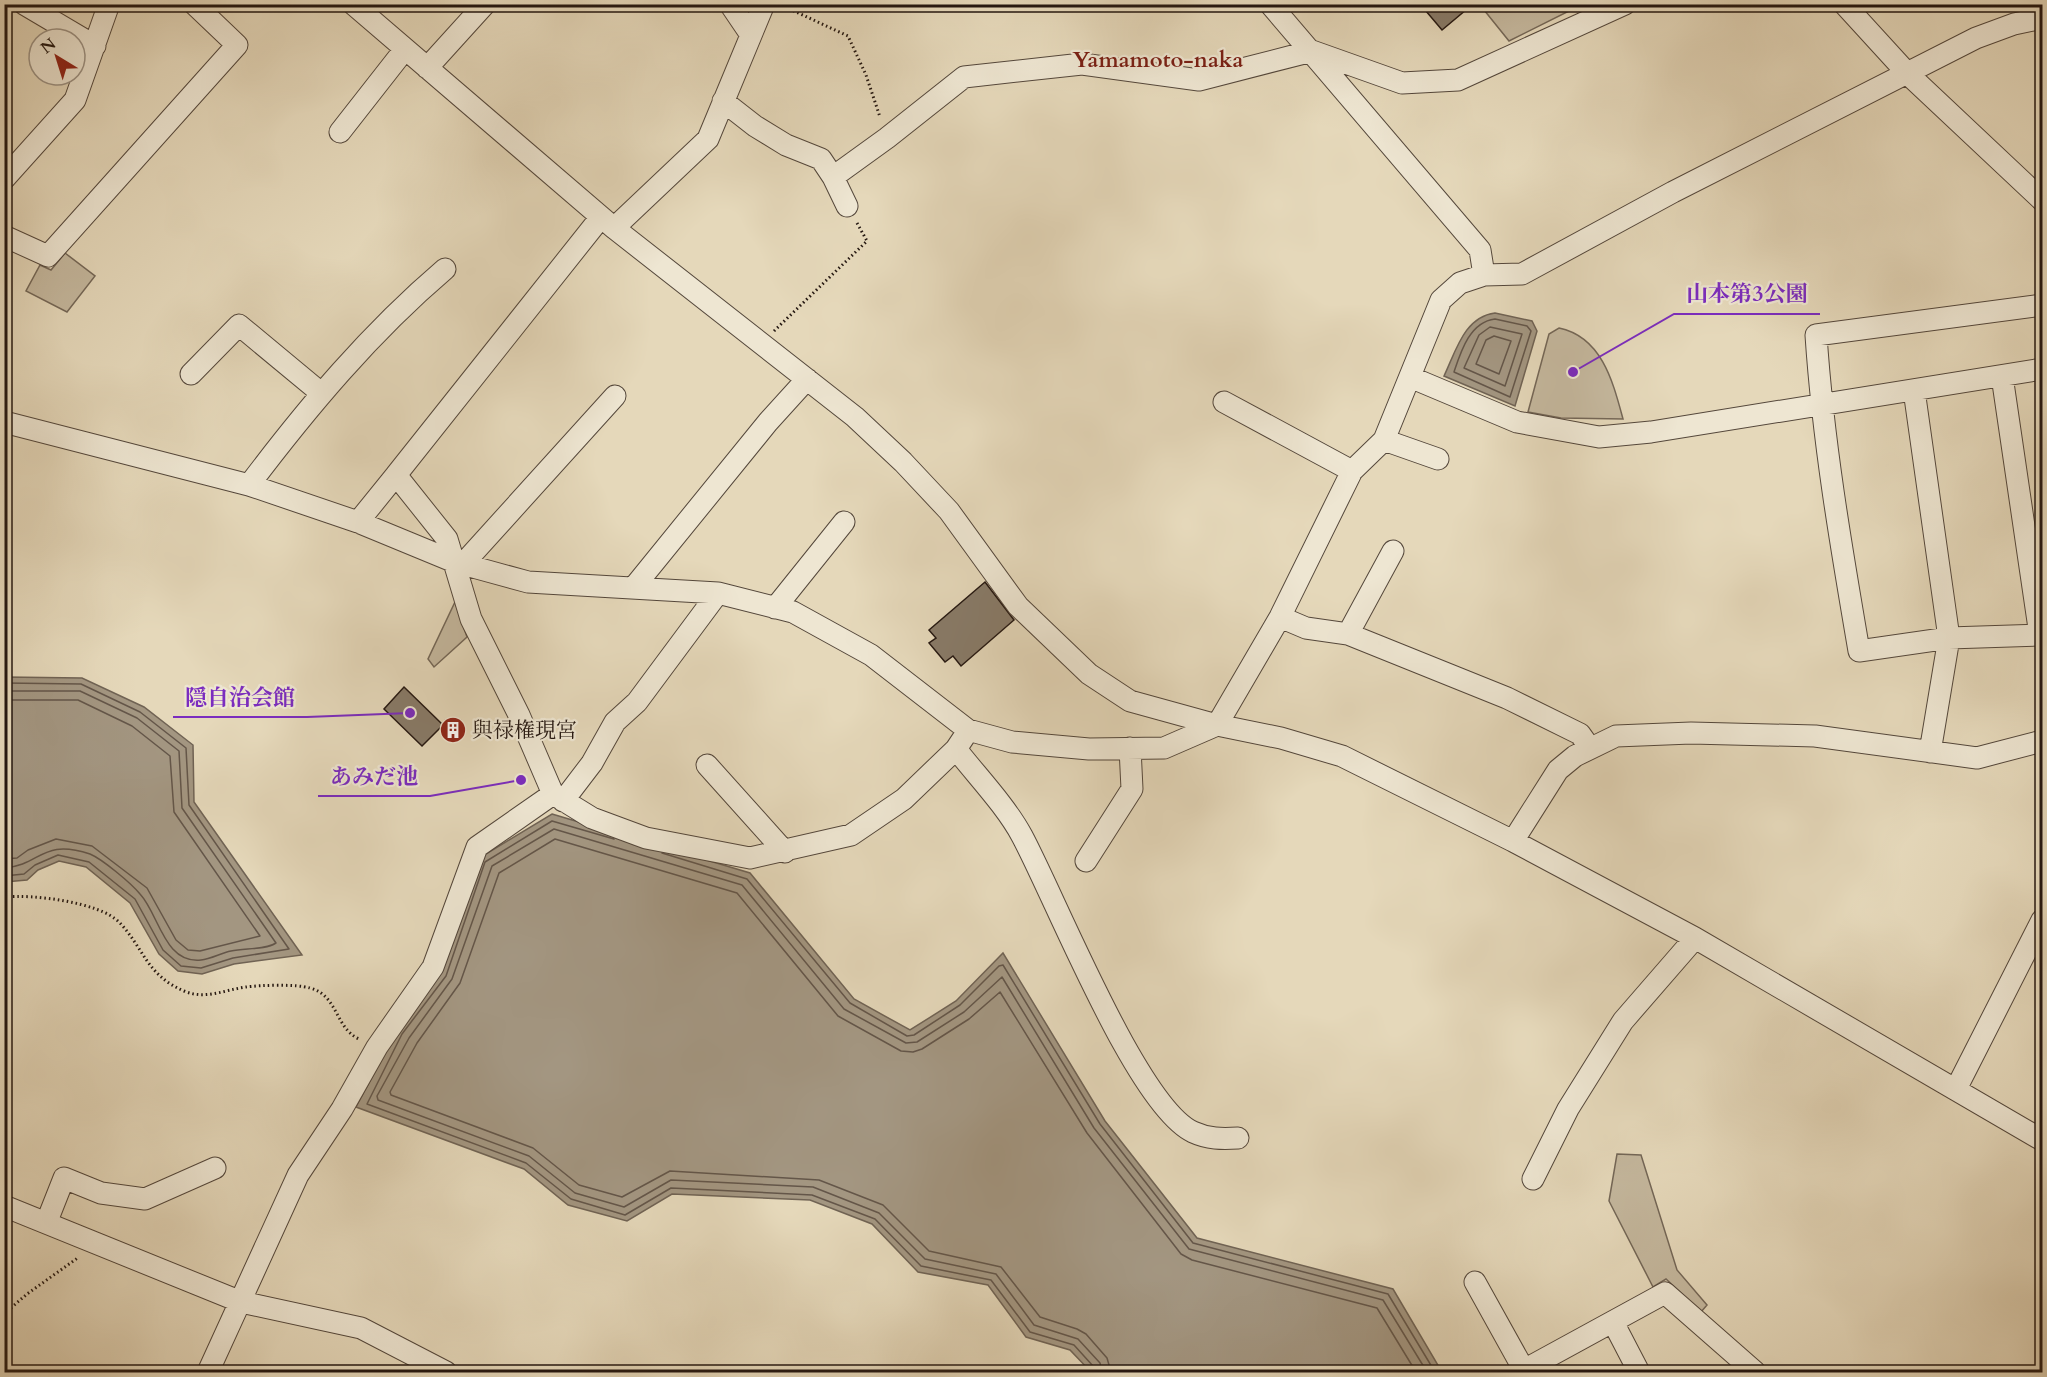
<svg xmlns="http://www.w3.org/2000/svg" width="2047" height="1377" viewBox="0 0 2047 1377" font-family="Cardo,'Noto Serif JP',serif">
<rect width="100%" height="100%" fill="#e5d8ba"/>
<filter id="stains"><feTurbulence type="fractalNoise" baseFrequency=".00333" numOctaves="4"/><feColorMatrix values="0 0 0 0 .2 0 0 0 0 .09 0 0 0 0 .02 0 0 0 .5 -.17"/></filter>
<radialGradient id="worn" r=".72"><stop offset=".6" stop-color="#630" stop-opacity="0"/><stop offset="1" stop-color="#630" stop-opacity=".3"/></radialGradient>
<!-- green -->
<path fill="#c4b79d" stroke="#746757" stroke-width="1.5" d="M1480 5H1581L1509 41Z
M65 253 95 276 67 312 26 291 40 265 51 270Z
M1559 328C1602 337 1613 382 1623 419L1561 418 1528 412 1549 334Z
M455 602 467 637 434 667 428 659Z
M1617 1154 1641 1155 1677 1270 1707 1305 1701 1312 1666 1279 1653 1287 1609 1201Z"/>
<!-- water -->
<path fill="#a39681" stroke="#706354" stroke-width="1.5" d="M1495 313 1532 321 1537 331 1515 406 1444 376C1456 351 1464 317 1495 313Z
M5 677 82 678 144 707 193 745 194 802 302 955 234 964 202 974 178 971 159 954 130 903 86 867 59 861 38 870 27 880 5 882Z
M552 814 750 873 854 999 910 1030 956 1001 1003 953 1105 1121 1197 1238 1393 1289 1442 1372H1091L1070 1350 1026 1337 988 1285 918 1272 872 1224 810 1200 672 1194 627 1221 568 1205 524 1169 356 1107 397 1031 481 857Z"/>
<g fill="none" stroke-linecap="round" stroke-linejoin="round">
<!-- shore -->
<path stroke="#645649" stroke-width="1.5" d="M1495 319 1527 326 1531 331 1510 397 1454 372C1461 351 1470 322 1495 319Z
M1490 327 1522 334 1505 386 1464 368 1479 335Z
M1494 336 1511 341 1499 374 1476 364 1486 340Z
M4 683 81 684 140 712 186 748 189 805 289 949 233 958 201 968 181 966 163 950 135 899 89 862 58 855 35 865 24 874 4 876
M4 691H80L137 718 179 751 182 808 276 943C265 950 245 948 231 951 221 953 211 959 201 960 164 964 159 914 140 894 131 883 102 859 90 854 41 838 42 865 4 868
M4 700H78L132 726 170 756 174 812 260 936 200 951 188 950 176 940 147 888 92 846 56 839 28 850 17 858 4 859
M614 839 552 821 485 862 446 976 402 1034 367 1104 526 1163 571 1199 625 1215 671 1188 812 1195 875 1219 921 1266 991 1280 1030 1332 1074 1345 1093 1366 1095 1372
M662 853 747 879 850 1003 907 1036 914 1035 960 1005 999 966 1003 965 1100 1124 1193 1243 1388 1294 1435 1372
M1102 1372 1100 1363 1078 1339 1034 1325 996 1274 925 1259 879 1213 813 1187 671 1180 624 1207 575 1193 529 1156 378 1100 377 1096 409 1038 452 979 492 866 554 829 742 885 844 1009 906 1043 917 1042 964 1012 1002 977 1094 1128 1189 1249 1383 1300 1427 1372
M1111 1372 1107 1358 1086 1334 1077 1329 1040 1317 1001 1267 929 1251 883 1205 819 1180 670 1171 622 1197 579 1185 533 1148 391 1095 390 1092 417 1043 460 983 499 873 555 839 737 893 838 1016 901 1051 913 1052 922 1049 969 1019 1000 992 1087 1133 1181 1254 1192 1260 1377 1308 1416 1372"/>
</g>
<!-- building -->
<path fill="#887b69" stroke="#241711" stroke-width="1.5" d="M1420 4H1473L1442 30Z
M985 582 1014 620 961 666 953 656 945 662 929 643 936 638 929 630Z
M404 687 443 725 422 746 384 709Z"/>
<g fill="none" stroke-linecap="round" stroke-linejoin="round">
<!-- minor casing -->
<g stroke="#54473b" stroke-width="23">
<path id="minor" d="M24 4 95 46
M353 4 614 228 855 417 903 462 949 511 1018 606 1089 674 1130 701 1217 725 1281 738 1342 756 1513 841 1695 938 2042 1140
M730 4 751 35
M1270 4 1480 250 1484 275
M1844 4 1908 74 2042 200
M427 68 485 4
M723 101 755 126 786 145 821 159 833 177 847 206
M340 132 405 49
M833 177 887 138 964 77 1082 64 1199 80 1312 51 1402 83 1458 80 1625 4
M4 179 75 100 109 4
M614 228 708 139 764 4
M4 236 48 256 237 45 194 4
M2042 305 1816 335C1823 441 1841 546 1859 651L1949 638 2042 635
M191 374 239 325 321 393
M2002 376 2040 635
M1410 377 1517 422 1599 437 1651 432 2042 369
M1914 390 1949 638 1930 752
M1224 402 1352 471
M4 422 249 485 358 522 455 562 528 582 718 593 793 612 871 655 968 730 1012 742 1089 749 1164 748 1217 725 1280 617 1352 471 1384 440 1441 300 1460 283 1484 275 1522 274 1673 192 1976 38 2014 24 2042 18
M1384 440 1438 459
M249 485C308 407 370 333 445 269
M358 522 396 475
M463 564 615 396
M634 587 768 422 807 379
M775 608 844 522
M1280 617 1306 628 1348 634 1507 698 1580 734 1590 748
M1348 634 1393 551
M956 749C977 776 1006 806 1022 836 1055 897 1137 1106 1193 1132 1208 1139 1222 1139 1238 1138
M707 765 785 852
M553 794 592 818 646 838 750 858 851 835 904 799 956 749 964 737
M563 801 592 763 615 722 637 702 718 593
M1513 841 1558 770 1575 756 1616 736 1691 733 1815 736 1977 758 2042 741
M1086 861 1132 789 1130 748
M1956 1089 2042 920
M1533 1179 1568 1109 1623 1021 1695 938
M4 1206 241 1302 361 1328 446 1372
M47 1221 64 1178 101 1193 145 1199 215 1168
M1475 1282 1525 1372
M1613 1322 1639 1372
M1524 1370 1665 1293 1755 1372
M208 1372 298 1175 342 1109 377 1047 433 967 477 847 553 794 519 715 471 619 447 539 396 475 601 217"/>
</g>
<!-- path -->
<path stroke="#241711" stroke-width="3" stroke-dasharray="1.5 3" stroke-linecap="butt" d="M781 5 848 36 866 75 880 117
M774 331 867 241 857 223
M4 897C32 894 99 902 119 922 144 948 146 975 184 991 205 1000 224 990 246 987 260 985 297 984 310 988 338 995 335 1028 359 1039
M4 1314 27 1294 79 1257"/>
<!-- minor -->
<use href="#minor" stroke="#eee6d2" stroke-width="21"/>
</g>
<!-- icons -->
<defs>
<g id="building-disc" transform="scale(1.35)"><circle r="9.5" fill="#8f2418" stroke="#eee6d2"/><path d="M-4-6H4V6H1V3H-1V6H-4ZM-2.5-4.3h1.7v1.8h-1.7ZM.8-4.3h1.7v1.8H.8ZM-2.5-1h1.7V.8h-1.7ZM.8-1h1.7V.8H.8Z" fill="#fff"/></g>
</defs>
<g fill-rule="evenodd">
<use href="#building-disc" x="453" y="730"/>
</g>
<g text-anchor="middle" dominant-baseline="central" stroke-width="4.5" stroke-linejoin="round" paint-order="stroke">
<!-- poi labels -->
<g font-size="21" fill="#241711" stroke="#eee6d2" text-anchor="start">
<text x="472" y="730">與禄権現宮</text>
</g>
<!-- neighbourhood labels -->
<g font-size="22" font-weight="bold" fill="#7a1f14" stroke="#eee6d2">
<text x="1158" y="60">Yamamoto-naka</text>
</g>
</g>
<!-- callouts -->
<path fill="none" stroke="#7b2cbf" stroke-width="2" d="M1573 372L1674 314H1820M410 713L307 717H173M521 780L430 796H318"/>
<g fill="#7b2cbf" stroke="#eee6d2" stroke-width="2">
<circle cx="1573" cy="372" r="6"/>
<circle cx="410" cy="713" r="6"/>
<circle cx="521" cy="780" r="6"/>
</g>
<g font-size="22" text-anchor="middle" font-weight="bold" fill="#7b2cbf" stroke="#eee6d2" stroke-width="4.5" stroke-linejoin="round" paint-order="stroke">
<text x="1747" y="301">山本第3公園</text>
<text x="240" y="705">隠自治会館</text>
<text x="374" y="784">あみだ池</text>
</g>
<!-- margin -->
<rect width="2047" height="1377" fill="none" stroke="#e5d8ba" stroke-width="24"/>
<rect x="6" y="6" width="2035" height="1365" fill="none" stroke="#241711" stroke-width="3"/>
<rect x="12" y="12" width="2023" height="1353" fill="none" stroke="#241711" stroke-width="1.5"/>
<!-- north arrow -->
<g transform="translate(57 57) rotate(322)"><circle r="28" fill="#eee6d2" stroke="#9d9385" stroke-width="1.5"/>
<path d="M0-4.5L10 22L0 15L-10 22Z" fill="#8f2418"/>
<text y="-9" font-size="16" font-weight="bold" text-anchor="middle" fill="#241711">N</text>
</g>
<rect width="100%" height="100%" filter="url(#stains)"/>
<rect width="100%" height="100%" fill="url(#worn)"/>
</svg>
